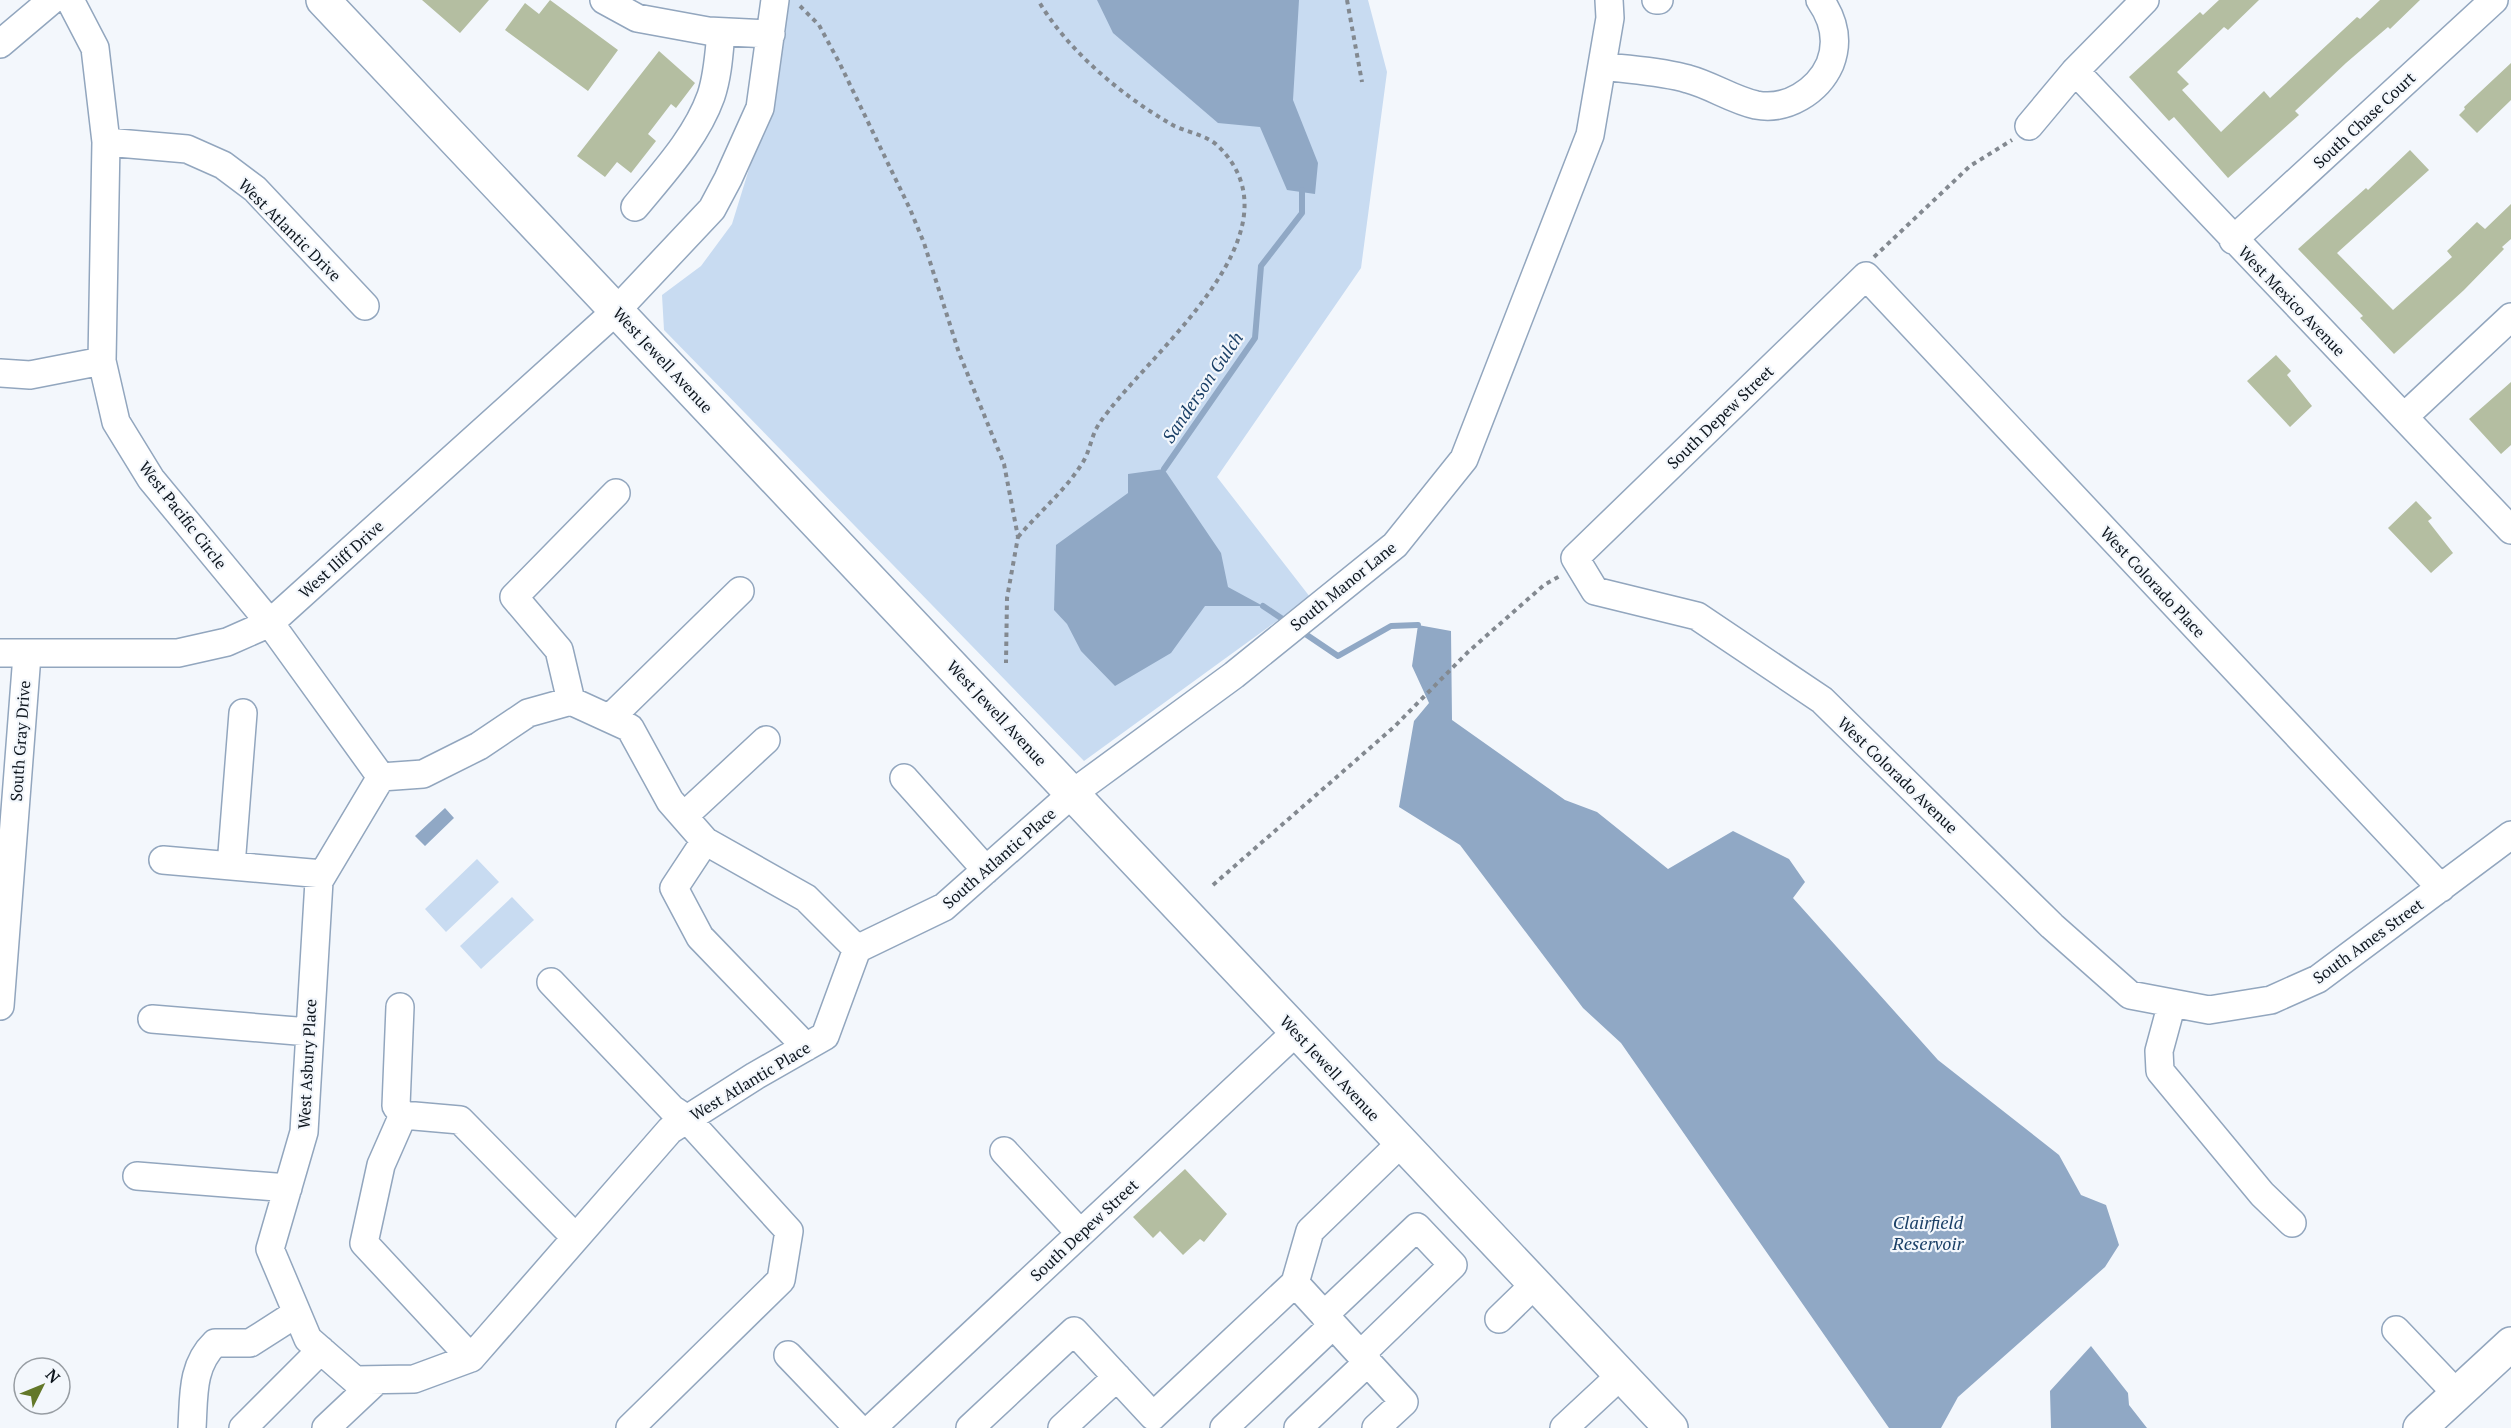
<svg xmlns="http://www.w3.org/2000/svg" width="2511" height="1428" viewBox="0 0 2511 1428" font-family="'PT Serif',serif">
<rect width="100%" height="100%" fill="#f3f7fc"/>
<!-- green -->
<path fill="#c8dbf1" d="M788 0H1368L1387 72 1361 268 1217 477 1310 597 1084 761 664 330 662 295 701 266 732 224 777 78Z
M477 859 499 882 446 932 425 909Z
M512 897 534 920 481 969 460 946Z"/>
<!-- water -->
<path fill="#90a8c5" d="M1097 0H1299L1293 100 1318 163 1315 194 1287 190 1260 127 1218 123 1113 33Z
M1164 469 1221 553 1228 587 1263 606H1205L1171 653 1115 686 1081 651 1067 624 1054 610 1056 545 1128 493V474Z
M1418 625 1451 631 1452 720 1565 800 1597 812 1668 869 1733 831 1789 859 1805 882 1793 898 1938 1060 2059 1155 2081 1195 2106 1205 2119 1245 2105 1267 1958 1397 1941 1428H1889L1621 1043 1583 1008 1460 845 1399 807 1414 721 1429 703 1412 666Z
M445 808 454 818 425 846 415 836Z
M2091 1346 2128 1393 2129 1405 2147 1428H2051L2050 1391Z"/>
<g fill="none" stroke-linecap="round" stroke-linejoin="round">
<!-- stream -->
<path stroke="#90a8c5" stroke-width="6" d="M1164 469 1255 338 1261 266 1302 213V190
M1263 606 1287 622
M1301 631 1338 656 1391 626 1418 625"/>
</g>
<!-- building -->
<path fill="#b4bea1" d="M422 0H489L460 33Z
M550 0 618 50 588 91 505 30 525 3 539 14Z
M2219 0H2259L2228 30 2224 27 2177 72 2189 84 2182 90 2221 132 2264 91 2270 98 2357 17 2360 19 2380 0H2420L2390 29 2388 27 2346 63 2295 111 2299 115 2228 178 2174 117 2169 121 2129 77 2200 12 2203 15Z
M659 51 695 83 676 108 671 104 648 134 656 141 631 173 617 162 605 177 577 156Z
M2511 63V100L2477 133 2459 115 2465 109 2464 107Z
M2410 150 2429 170 2337 253 2393 310 2452 257 2447 251 2477 222 2485 229 2511 204V239L2502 247 2504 249 2464 290 2394 354 2360 318 2363 316 2298 249 2366 188 2368 190Z
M2276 355 2291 371 2287 375 2312 406 2290 427 2247 381Z
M2511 382V445L2501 454 2469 419Z
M2416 501 2432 518 2428 521 2453 553 2431 573 2388 528Z
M1185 1169 1227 1214 1204 1242 1200 1239 1183 1255 1160 1231 1153 1238 1133 1217Z"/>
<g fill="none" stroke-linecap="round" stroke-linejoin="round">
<!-- minor casing -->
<g stroke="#92a6be" stroke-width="30">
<path id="minor" d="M70 0 95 48 106 142 102 361 116 422 151 479 270 623 381 777
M604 0 637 18 708 31 771 34
M1656 0H1659
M0 44 52 0
M1602 66C1630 70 1661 71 1688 79 1711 85 1733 100 1756 105 1787 111 1818 91 1830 64 1839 41 1834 20 1820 0
M2075 71 2511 530
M2029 126 2075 71 2145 0
M106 142 187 149 223 165 255 189 365 306
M635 207C663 173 696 138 711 96 718 75 719 53 721 32
M2233 240 2494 0
M0 373 30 375 102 361
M2404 417 2511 317
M0 653H178L227 642 270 623 616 311 712 209 728 179 760 108 775 0
M571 701 630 728 670 801 705 841 806 898 857 949 825 1036 755 1076 670 1130 471 1358 414 1379 355 1380 308 1339 270 1249 304 1132 319 881 381 777 423 774 479 746 528 713Z
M571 701 559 650 514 597 616 493
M610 718 740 591
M904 778 986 870
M684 816 766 740
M705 841 674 888 700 937 806 1047
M163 860 323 874
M231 866 243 713
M2441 888 1866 276 1575 558 1595 591 1697 616 1822 700 2052 926 2130 995 2209 1010 2271 1000 2318 979 2511 835
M857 949 944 907 1073 793 1234 675 1395 545 1464 459 1590 135 1610 18 1609 0
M551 982 672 1109 687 1119 789 1231 781 1280 630 1428
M2172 1003 2159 1051 2160 1071 2262 1194 2292 1223
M0 1006 27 655
M400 1007 396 1106 403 1115 460 1120 575 1237
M152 1019 309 1032
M403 1115 381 1165 364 1243 471 1358
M1004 1151 1080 1233
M137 1176 288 1188
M1295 1283 1404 1402 1376 1428
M1324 1315 1417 1227 1453 1265 1361 1354
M1499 1319 1535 1284
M2396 1330 2457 1394
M788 1355 858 1428
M192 1428C194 1397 191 1366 215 1343H250L297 1313
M243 1428 321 1350
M326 1428 377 1380
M872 1428 1296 1032
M970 1428 1074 1331 1153 1416 1295 1283 1310 1231 1401 1143
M1062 1428 1117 1377
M1224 1428 1333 1325
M1298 1428 1368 1362
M1564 1428 1621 1375"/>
</g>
<!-- major casing -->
<g stroke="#92a6be" stroke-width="36">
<path id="major" d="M323 0 1671 1428
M2420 1428 2511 1344"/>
</g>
<!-- path -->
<path stroke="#838990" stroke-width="4" stroke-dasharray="4.5 4.5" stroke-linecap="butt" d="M1347 0 1362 82
M800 6 819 25 840 64 910 209 924 243 959 353 1004 464 1018 537 1007 598 1006 663
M1874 257 1970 166 2012 140
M1018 537C1039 512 1066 490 1083 462 1090 451 1091 436 1099 424 1144 356 1308 234 1218 146 1206 134 1183 132 1169 123 1120 94 1067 50 1038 0
M1213 885 1394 727 1468 652 1544 585 1560 576"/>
<!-- minor -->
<use href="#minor" stroke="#fff" stroke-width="27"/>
<!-- major -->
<use href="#major" stroke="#fff" stroke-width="33"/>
</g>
<g text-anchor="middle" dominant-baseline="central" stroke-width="4.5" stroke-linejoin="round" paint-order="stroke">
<!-- street labels -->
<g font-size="16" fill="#0e161e" stroke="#f3f7fc">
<text transform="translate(2364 120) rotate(-43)">South Chase Court</text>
<text transform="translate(290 230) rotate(45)">West Atlantic Drive</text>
<text transform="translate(2292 301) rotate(46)">West Mexico Avenue</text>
<text transform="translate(663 360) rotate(47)">West Jewell Avenue</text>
<text transform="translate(1720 417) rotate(-44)">South Depew Street</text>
<text transform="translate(183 515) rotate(52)">West Pacific Circle</text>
<text transform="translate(341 559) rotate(-42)">West Iliff Drive</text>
<text transform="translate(2153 582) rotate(47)">West Colorado Place</text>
<text transform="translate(1343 586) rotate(-39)">South Manor Lane</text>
<text transform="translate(997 713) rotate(47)">West Jewell Avenue</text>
<text transform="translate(20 741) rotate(-86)">South Gray Drive</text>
<text transform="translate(1898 775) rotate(44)">West Colorado Avenue</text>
<text transform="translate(999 858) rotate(-41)">South Atlantic Place</text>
<text transform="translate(2368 941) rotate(-36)">South Ames Street</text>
<text transform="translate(307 1064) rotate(-87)">West Asbury Place</text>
<text transform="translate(1330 1068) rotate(47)">West Jewell Avenue</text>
<text transform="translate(750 1081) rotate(-31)">West Atlantic Place</text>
<text transform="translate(1084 1230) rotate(-43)">South Depew Street</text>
</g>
<!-- water labels -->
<g font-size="18" font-style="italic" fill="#1b4067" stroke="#f3f7fc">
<text transform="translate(1202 387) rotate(-56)">Sanderson Gulch</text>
<text x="1928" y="1222">Clairfield<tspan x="1928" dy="21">Reservoir</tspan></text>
</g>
</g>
<!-- north arrow -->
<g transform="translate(42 1386) rotate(47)"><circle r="28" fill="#f3f7fc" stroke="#979da3" stroke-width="1.5"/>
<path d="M0-4.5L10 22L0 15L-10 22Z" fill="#637829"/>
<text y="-9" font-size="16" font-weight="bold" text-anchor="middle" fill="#0e161e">N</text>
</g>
</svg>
